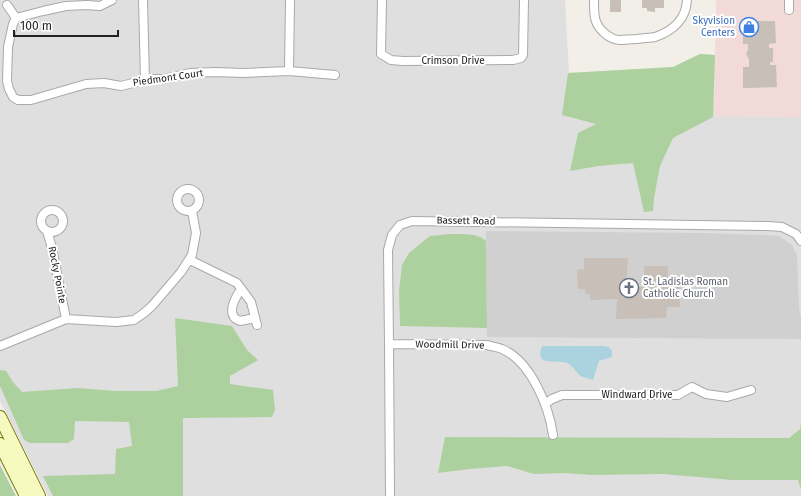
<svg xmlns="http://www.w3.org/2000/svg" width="801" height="496" viewBox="0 0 801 496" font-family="'Fira Sans',sans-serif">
<rect width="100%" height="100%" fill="#f2efe9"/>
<!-- residential -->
<path fill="#e0dfdf" d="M0 0H565L569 73 673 67 700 54 715 55 714 116 801 117V496H48L0 401Z"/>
<!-- commercial -->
<path fill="#f2dad9" d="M716 0H801V117L714 116Z"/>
<!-- religious -->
<path fill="#d0d0d0" d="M486 231 704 233 767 235 779 236 792 245 797 255 799 309 801 317V339L487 337Z"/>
<!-- forest -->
<path fill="#add19e" d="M700 54 715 55 713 117 673 138 660 166 654 198 653 211 644 212 633 163 598 166 570 171 578 133 596 124 562 115 568 73 673 67Z
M450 234C461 234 479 233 486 241L487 328 400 326 399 291 402 265 409 253 430 236Z
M175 318 232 326 247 350 258 360 230 376V384L273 390 275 410 272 417 183 418V496H53L43 476 115 474 116 449 132 446 129 422 75 421 74 439 68 443H30L24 440 0 386V370L6 371 13 382 22 392 77 388 116 391H156L178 386Z
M801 423V489L798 480H732L663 474 593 475 564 473 534 474 507 466 470 469 438 473 445 437 789 438 800 429Z
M0 465 16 496H0Z"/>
<!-- water -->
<path fill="#aad3df" d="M542 346H603L609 347 612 351V357L599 361 593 380 580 376C577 372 573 367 569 364 559 358 533 369 542 346Z"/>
<!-- building -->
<path fill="#c7bfb8" d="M610 0H621V12H610Z
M642 0H664V8H655V12L647 11V8H642Z
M743 21H775L776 43 769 44V48H773V62H770V65H776L777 87 743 88V67H749V59L746 54 748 50V44H743Z
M584 258H628L626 287H644V266H668V286L680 287V307H667L666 318 616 319 617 299 590 300V294H586L585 289H578L577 270 584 269Z"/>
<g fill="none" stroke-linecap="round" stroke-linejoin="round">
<!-- minor casing -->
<g stroke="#a9a9a9" stroke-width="10">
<path id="minor" d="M143 0 145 80
M382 0 381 54 391 60 403 61 513 60 521 58 523 55 524 0
M594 0C594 6 594 13 595 18 597 28 608 39 619 40 625 40 631 39 637 39 643 38 650 38 655 37 673 31 686 19 687 0
M789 0V10
M7 5 16 18 43 11 66 6 87 5 100 6 112 0
M16 18 13 24 8 47 7 81 9 89 13 97 18 100H31L86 84 104 83 121 86 149 79H164L190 73 215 72 244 73 289 71 335 75
M289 71 290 0
M177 200a11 11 0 1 1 22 0a11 11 0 1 1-22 0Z
M41 221a11 11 0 1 1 22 0a11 11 0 1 1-22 0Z
M47 231 52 248 66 319
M190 260 237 283 251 302 257 325
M241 289C237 295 228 309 234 317 235 319 238 320 240 321L255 318
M389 344 487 345C492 347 498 347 502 349 531 361 549 407 553 435
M0 346 66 319 116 322 134 320 144 313 152 306 181 272 192 255 196 233 192 211
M545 404 552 399 562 395H678L692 387 706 394 727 397 751 390
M390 496 389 344 388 250 392 235 400 225 412 221 768 226 782 227 796 234 801 241"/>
</g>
<!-- secondary casing -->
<g stroke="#707d05" stroke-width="14">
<path id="secondary" d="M0 417 39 496
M0 444 26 496"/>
</g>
<!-- minor -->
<use href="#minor" stroke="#fff" stroke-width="8"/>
<!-- secondary -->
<use href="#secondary" stroke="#f7fabf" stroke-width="12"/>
</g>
<!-- icons -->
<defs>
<g id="shop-ring" transform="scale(1)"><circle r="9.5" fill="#fff" stroke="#3f7fe0" stroke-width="1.5"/><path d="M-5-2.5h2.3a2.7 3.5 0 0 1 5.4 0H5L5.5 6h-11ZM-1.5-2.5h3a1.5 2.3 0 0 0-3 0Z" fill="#3f7fe0"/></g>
<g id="church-ring" transform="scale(1)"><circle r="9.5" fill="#fff" stroke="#6b7280" stroke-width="1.5"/><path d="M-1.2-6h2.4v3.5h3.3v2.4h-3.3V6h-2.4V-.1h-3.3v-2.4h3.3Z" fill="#6b7280"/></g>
</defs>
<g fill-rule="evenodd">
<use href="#shop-ring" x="749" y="27"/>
<use href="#church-ring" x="629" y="288"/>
</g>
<g text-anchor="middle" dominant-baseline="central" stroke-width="4" stroke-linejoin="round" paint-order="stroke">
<!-- shop labels -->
<g font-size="10" fill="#366cbe" stroke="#fff" text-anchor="end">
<text x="735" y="21">Skyvision<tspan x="735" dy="12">Centers</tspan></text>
</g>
<!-- street labels -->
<g font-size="10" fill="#222" stroke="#fff">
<text x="453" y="61">Crimson Drive</text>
<text transform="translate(168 78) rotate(-8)">Piedmont Court</text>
<text transform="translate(466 221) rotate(1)">Bassett Road</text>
<text transform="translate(57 275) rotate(79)">Rocky Pointe</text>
<text transform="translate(450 345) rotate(1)">Woodmill Drive</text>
<text x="637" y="395">Windward Drive</text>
</g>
<!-- worship labels -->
<g font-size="10" fill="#5b616d" stroke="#fff" text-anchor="start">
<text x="643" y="282">St. Ladislas Roman<tspan x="643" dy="12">Catholic Church</tspan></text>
</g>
</g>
<!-- scale -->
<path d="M14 30v6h104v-6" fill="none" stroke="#222222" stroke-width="2"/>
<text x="20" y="30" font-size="12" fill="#222222" stroke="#ffffff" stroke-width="3" paint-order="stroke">100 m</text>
</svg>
